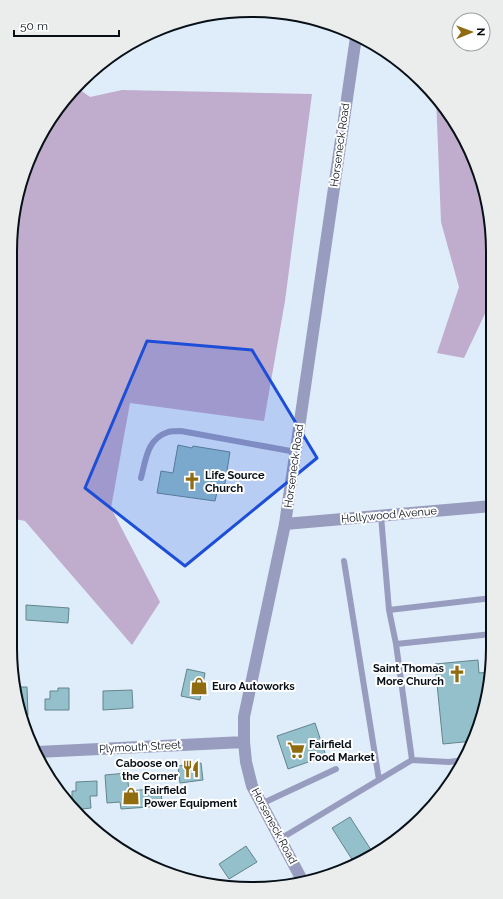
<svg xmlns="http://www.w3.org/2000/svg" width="503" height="899" viewBox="0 0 503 899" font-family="Raleway,sans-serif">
<rect width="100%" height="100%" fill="#dfedfa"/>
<!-- forest -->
<path fill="#c0accc" d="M79 89 90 97 122 90 312 94 285 301 264 421 130 403 111 508 160 602 132 645 25 521 10 518 11 236 18 189 42 131Z
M436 97 452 118 480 174 491 220V301L464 358 437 353 459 287 441 222Z"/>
<!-- building -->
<path fill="#93c0cb" stroke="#63848c" d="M178 445 192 448 193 446 230 452 224 489 218 488 215 501 157 493 161 471 173 473Z
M26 605 69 608 68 623 26 620Z
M478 660 479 673 491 672 480 725 473 741 443 744 435 664Z
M187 669 205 673 200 700 181 696Z
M16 687H27L28 715H21Z
M58 688H69V710H45V699H50V691H58Z
M132 690 133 708 103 710V691Z
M315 723 326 756 288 769 277 736Z
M201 763 203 780 180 783 178 766Z
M127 773 129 791 161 788 162 806 121 809 120 802 107 803 105 775Z
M97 781V796H90L91 808 82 809V814H81L67 801V798H72V791H76V782Z
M350 817 373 853 355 864 332 828Z
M246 846 257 862 229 879 219 864Z"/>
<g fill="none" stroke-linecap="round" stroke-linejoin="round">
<!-- service -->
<path stroke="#989cbe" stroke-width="6" d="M141 478C146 459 147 439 168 432 172 431 177 431 181 431L296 452
M381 516 389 610
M344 561 379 780
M396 644 389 610 492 598
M412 760 449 762 464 760
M261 804 336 769
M280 839 412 760 396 644 492 634"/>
<!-- tertiary -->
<path stroke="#989cbe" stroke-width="12" d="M285 524 492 506
M37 752 244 742
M302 880 252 786 246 762 244 742V717L285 524 356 37"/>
</g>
<!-- marked area -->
<path fill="#1d4ed8" fill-opacity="0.2" stroke="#1d4ed8" stroke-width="3" stroke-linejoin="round" d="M147 341 252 350 317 458 185 566 85 488Z"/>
<!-- icons -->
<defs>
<g id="church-bare" transform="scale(1.38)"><path d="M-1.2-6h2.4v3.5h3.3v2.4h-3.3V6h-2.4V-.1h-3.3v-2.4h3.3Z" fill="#906c11" stroke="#fff" stroke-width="2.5" paint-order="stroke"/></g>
<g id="shop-bare" transform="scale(1.38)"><path d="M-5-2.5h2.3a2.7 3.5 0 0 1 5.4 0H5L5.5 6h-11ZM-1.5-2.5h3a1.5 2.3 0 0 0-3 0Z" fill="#906c11" stroke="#fff" stroke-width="2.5" paint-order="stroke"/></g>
<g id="supermarket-bare" transform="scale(1.38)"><path d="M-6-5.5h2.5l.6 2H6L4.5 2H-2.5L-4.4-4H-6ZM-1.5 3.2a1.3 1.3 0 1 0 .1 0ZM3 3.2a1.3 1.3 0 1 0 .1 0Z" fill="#906c11" stroke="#fff" stroke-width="2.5" paint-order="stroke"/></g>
<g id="restaurant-bare" transform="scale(1.38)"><path d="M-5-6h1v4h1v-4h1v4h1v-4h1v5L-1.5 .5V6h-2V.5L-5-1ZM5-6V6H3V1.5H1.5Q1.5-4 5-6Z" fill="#906c11" stroke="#fff" stroke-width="2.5" paint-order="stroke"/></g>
</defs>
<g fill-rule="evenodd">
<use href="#church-bare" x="192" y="481"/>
<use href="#church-bare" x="457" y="674"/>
<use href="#shop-bare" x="199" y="686"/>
<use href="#supermarket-bare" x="296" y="750"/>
<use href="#restaurant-bare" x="191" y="769"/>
<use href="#shop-bare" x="131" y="796"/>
</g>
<g text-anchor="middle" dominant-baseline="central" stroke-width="4" stroke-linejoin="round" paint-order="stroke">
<!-- street labels -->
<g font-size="11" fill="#081017" stroke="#fff">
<text transform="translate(340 145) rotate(-82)">Horseneck Road</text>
<text transform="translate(294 466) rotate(-82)">Horseneck Road</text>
<text transform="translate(389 515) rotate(-5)">Hollywood Avenue</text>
<text transform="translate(140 747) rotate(-3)">Plymouth Street</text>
<text transform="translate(274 826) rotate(62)">Horseneck Road</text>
</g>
<!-- poi labels -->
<g font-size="11" font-weight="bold" fill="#081017" stroke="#fff" text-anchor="start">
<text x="205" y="475">Life Source<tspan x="205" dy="13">Church</tspan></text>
<text x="444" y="668" text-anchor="end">Saint Thomas<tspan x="444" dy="13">More Church</tspan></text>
<text x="212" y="686">Euro Autoworks</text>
<text x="309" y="744">Fairfield<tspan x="309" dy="13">Food Market</tspan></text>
<text x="178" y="763" text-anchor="end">Caboose on<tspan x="178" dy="13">the Corner</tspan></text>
<text x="144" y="790">Fairfield<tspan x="144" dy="13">Power Equipment</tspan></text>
</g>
</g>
<!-- crop -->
<path d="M0 0H503V899H0ZM251 17H252A234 234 0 0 1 486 251V648A234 234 0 0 1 252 882H251A234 234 0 0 1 17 648V251A234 234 0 0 1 251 17Z" fill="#ebecec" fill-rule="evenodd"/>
<path fill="none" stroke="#081017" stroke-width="2" d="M251 17H252A234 234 0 0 1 486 251V648A234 234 0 0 1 252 882H251A234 234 0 0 1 17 648V251A234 234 0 0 1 251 17Z"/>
<!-- north arrow -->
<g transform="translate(471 32) rotate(89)"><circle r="19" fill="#ffffff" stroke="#9c9fa2"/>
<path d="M0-3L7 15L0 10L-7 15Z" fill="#906c11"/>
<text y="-6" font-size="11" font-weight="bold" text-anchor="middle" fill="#081017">N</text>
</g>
<!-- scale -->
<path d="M14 30v6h105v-6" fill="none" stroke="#081017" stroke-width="2"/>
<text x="20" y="30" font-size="12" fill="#081017" stroke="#ffffff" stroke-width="3" paint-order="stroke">50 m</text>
</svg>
